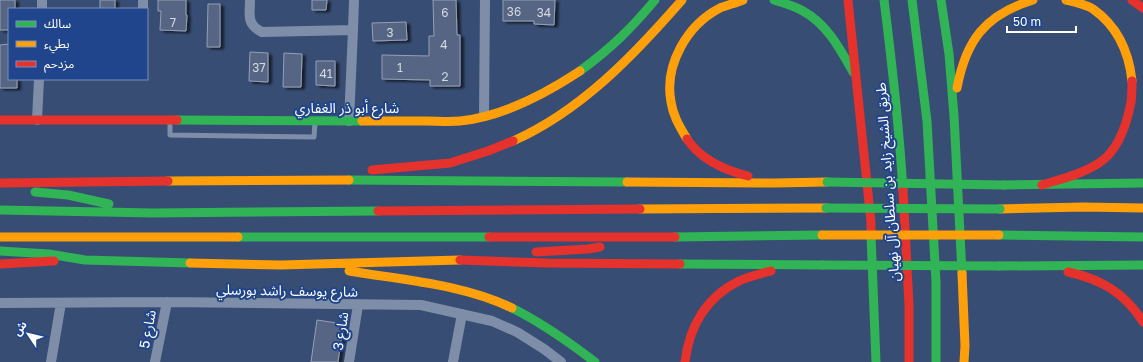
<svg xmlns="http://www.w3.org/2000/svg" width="1143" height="362" viewBox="0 0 1143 362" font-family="'Golos Text','Noto Sans Arabic',sans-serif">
<defs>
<filter id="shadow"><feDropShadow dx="3.5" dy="2" stdDeviation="1" flood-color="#0009"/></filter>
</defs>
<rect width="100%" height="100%" fill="#384d74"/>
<!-- building -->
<path fill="#546583" stroke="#94a0b6" filter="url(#shadow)" d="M0 0H15V9H9V30H0Z
M100 0H115V9H100Z
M158 0H186V15H187L186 31 160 30 161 11H158Z
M312 0H327L326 10H312Z
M433 0H456L457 35H460V86H430V80L382 79V55L429 56V36H434Z
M503 0H555L554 25 534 24V21H503Z
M208 4H220V47H207Z
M406 22 407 40 373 41 372 23Z
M9 44V79H17V88H0V45Z
M250 52 268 53V82L249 81Z
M284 53 302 54 301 87H283Z
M316 61H335V86L316 85Z
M317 320 344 324 342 340H341L338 362H311Z"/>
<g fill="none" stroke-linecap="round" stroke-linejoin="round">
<!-- lane -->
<path stroke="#7f8ea8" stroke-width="5" d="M170 121V135L314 137 315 122"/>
<!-- street -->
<path stroke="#7f8ea8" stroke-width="10" d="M42 0V9
M250 0C250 15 246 24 262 32L353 30
M143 9V0
M484 116 485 0
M37 120 39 79
M349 121 353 30 354 0
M0 303 167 302 421 305 492 321 517 332 544 349 561 362
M51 362 61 303
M155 362 167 302
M349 362 358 305
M453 362 462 314"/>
<!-- fast -->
<path stroke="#30b455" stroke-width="9" d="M774 0C784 3 794 6 803 11 827 24 840 49 853 72
M884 0C892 63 899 126 903 190
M912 0 927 121 936 282V362
M941 0 949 54 954 116 962 273
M580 71C610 49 631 29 655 0
M177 120 362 121
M349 180 627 182
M1004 185 1143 183
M35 192 68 195 109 204
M0 210 154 213 378 211
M871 235 876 362
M999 235 1143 237
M238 237H489
M675 237 822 235
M0 251 49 254 85 260 190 263
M680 264 822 265
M999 266 1143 265
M512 308C542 323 569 342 595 362"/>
<!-- slow -->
<path stroke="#ff9f0a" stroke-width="9" d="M1066 0C1075 2 1085 4 1093 9 1117 26 1129 52 1132 81
M957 88C966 40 985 15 1033 0
M362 121C384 121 405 121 426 121 437 121 449 122 460 121 502 117 545 94 580 71
M687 139C680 127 673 116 671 102 664 65 687 25 720 8 727 5 736 3 743 0
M513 141C581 111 634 55 682 0
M168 181 349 180
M627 182 776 183 827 182
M640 209 826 208
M1000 209 1083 207 1143 208
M0 237H238
M190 263 281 265 460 260
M349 271C403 280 462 284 512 308
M962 273 965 346 964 362"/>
<!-- jam -->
<path stroke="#e5322d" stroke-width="9" d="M848 0 871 222V235
M1132 0 1143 8
M0 120H177
M687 139C701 160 724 170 748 176
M372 170 450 163 488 151 513 141
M0 183 168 181
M1042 185C1061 179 1082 174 1099 163 1118 151 1127 123 1131 102 1132 95 1132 88 1132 81
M903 190 909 305V362
M378 211 640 209
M489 237H675
M536 252 588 249 600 247
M460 260 547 263 680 264
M0 264 54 261
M1068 272C1101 279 1125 293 1143 322
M685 362C689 327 706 297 739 281 749 276 760 274 771 271"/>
<!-- fast-bridge -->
<path stroke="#30b455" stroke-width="9" d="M827 182 1004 185
M826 208 1000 209
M822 265 999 266"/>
<!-- slow-bridge -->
<path stroke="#ff9f0a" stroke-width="9" d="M822 235H999"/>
</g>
<g text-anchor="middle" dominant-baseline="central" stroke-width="4" stroke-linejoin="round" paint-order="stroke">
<!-- number labels -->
<g font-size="12" fill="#d4d8e0">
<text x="514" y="11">36</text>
<text x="445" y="12">6</text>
<text x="544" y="12">34</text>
<text x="173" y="22">7</text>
<text x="390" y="32">3</text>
<text x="444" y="44">4</text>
<text x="259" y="67">37</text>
<text x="400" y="67">1</text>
<text x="326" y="73">41</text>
<text x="445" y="76">2</text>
</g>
<!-- street labels -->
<g font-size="14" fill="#fff" stroke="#20458c">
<text x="347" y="107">شارع أبو ذر الغفاري</text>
<text transform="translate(887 182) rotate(-94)">طريق الشيخ زايد بن سلطان آل نهيان</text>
<text transform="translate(287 290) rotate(1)">شارع يوسف راشد بورسلي</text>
<text transform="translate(147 329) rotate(-79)">شارع 5</text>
<text transform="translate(340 331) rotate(-81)">شارع 3</text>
</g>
</g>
<!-- legend -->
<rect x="8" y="8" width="140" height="72" fill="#20458c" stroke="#798fba"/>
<rect x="16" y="21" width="20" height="6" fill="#30b455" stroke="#798fba"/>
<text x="44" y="28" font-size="12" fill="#ffffff">سالك</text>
<rect x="16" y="41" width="20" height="6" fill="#ff9f0a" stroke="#798fba"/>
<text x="44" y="48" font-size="12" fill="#ffffff">بطيء</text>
<rect x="16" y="61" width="20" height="6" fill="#e5322d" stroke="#798fba"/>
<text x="44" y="68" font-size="12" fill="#ffffff">مزدحم</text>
<!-- north arrow -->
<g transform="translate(28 334) rotate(305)" stroke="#20458c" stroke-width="3" paint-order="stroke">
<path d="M0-3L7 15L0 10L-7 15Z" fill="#ffffff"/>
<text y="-6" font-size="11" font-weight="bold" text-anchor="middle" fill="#ffffff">ش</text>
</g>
<!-- scale -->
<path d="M1007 26v6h69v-6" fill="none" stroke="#ffffff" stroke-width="2"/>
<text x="1013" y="26" font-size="12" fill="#ffffff" stroke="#20458c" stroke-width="3" paint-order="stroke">50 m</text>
</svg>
